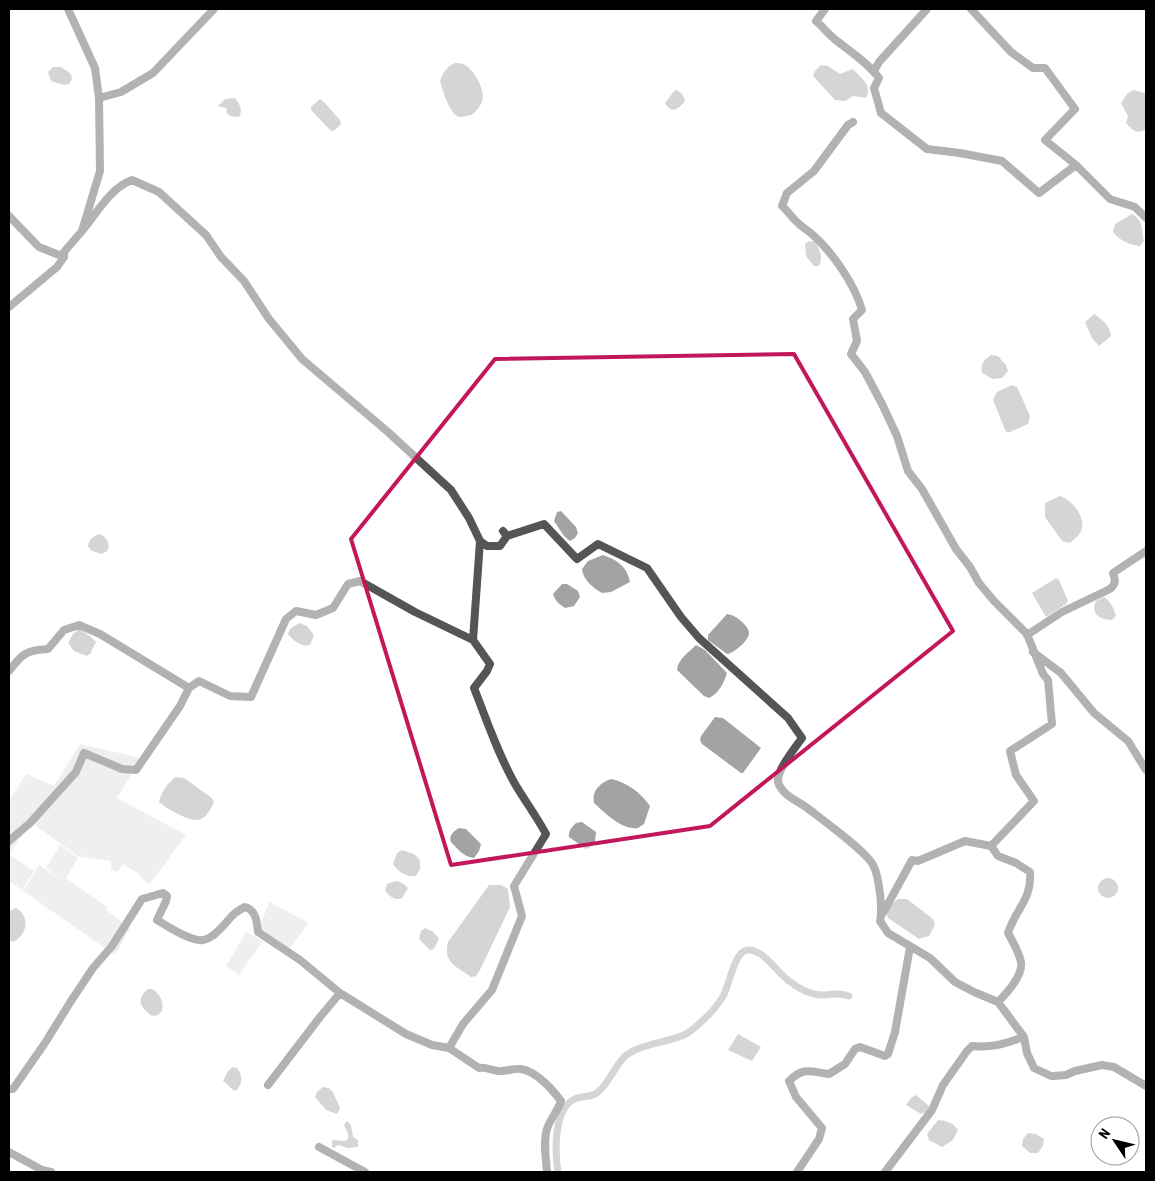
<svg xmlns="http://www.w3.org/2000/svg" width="1155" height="1181" viewBox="0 0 1155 1181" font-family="'Roboto Condensed',sans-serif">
<rect width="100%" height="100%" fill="#fff"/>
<!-- green -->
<path fill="#dcdcdc" d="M80 744 141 758 117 798 186 835 149 885 136 872 123 864 117 872 111 870V861L80 857 86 847 79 857 32 823 38 811 9 855V801L26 774 54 786Z
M60 845 78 858 66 878 107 907 106 910 130 928 115 955 23 891 39 865 64 882 46 868Z
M10 855 34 871 22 890 9 881V857Z
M269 902 309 923 289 949 259 929Z
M246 932 263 941 239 975 226 966Z"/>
<!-- water -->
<path fill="#a3a3a3" d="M455 63C458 63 461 63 463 64 474 69 486 90 482 102 480 107 476 111 472 115 469 115 463 117 460 117 449 115 443 90 440 81 443 73 447 66 455 63Z
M821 65 828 66 840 74 853 69C861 78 873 85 866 98L853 96 845 101 835 100 813 76 815 71Z
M53 67H61L71 74 72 79 69 84 64 85 51 81 48 72Z
M675 90C681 91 684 96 685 101 678 110 671 114 665 103Z
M1133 90 1145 93 1146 95V129C1137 135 1132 130 1126 123L1128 116 1121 103 1127 94Z
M235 98C240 104 243 111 239 117L230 116 227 113 226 108 218 106 225 99Z
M320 99 323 101 340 120 341 124 335 130 331 131 311 110V107Z
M1132 214C1144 221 1141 229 1144 241L1140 246C1130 245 1120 241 1113 232L1115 224Z
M809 241 815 242C821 251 823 257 819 266H814L806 256 805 244Z
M1094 314C1102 319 1111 327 1111 336L1099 346 1092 338 1085 322Z
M991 355 998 356 1006 365 1008 371 1002 378 993 379 982 373C980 364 985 359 991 355Z
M1012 385 1017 387 1019 391 1030 416 1028 424 1010 432H1006L993 400 997 392Z
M1060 496C1072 500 1087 518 1081 531 1079 536 1074 539 1070 543L1062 541 1045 517V503Z
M561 511 576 527 578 533 575 538 570 541 564 536 554 521 557 512Z
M100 534C107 538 111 544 107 551L102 554 92 551 88 546C89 540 94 535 100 534Z
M603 555C617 560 627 566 630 582L611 592 602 593C593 588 583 580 582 569L588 561Z
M1056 578 1059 580 1068 601 1066 604 1046 617 1032 593Z
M562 584H567L578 591 580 597 574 606 565 608C559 604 555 601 553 594Z
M1104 597C1111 601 1114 609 1116 616L1112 620C1100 619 1090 615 1096 601Z
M727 614C734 614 748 625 749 632 750 640 734 653 727 654L708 640V635Z
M300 623 307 626 314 635 310 645C302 647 293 641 288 634 289 628 294 626 300 623Z
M79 629 90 636 96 642 90 654 87 656 74 651 68 643 73 634Z
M696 645 705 650 727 673C724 683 719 693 709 698L704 696 677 670C678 659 688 653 696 645Z
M715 717 723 718 761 748 743 773H741L702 744 700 740 701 736Z
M175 777 184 778 212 798 214 802C205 822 198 824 180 815 172 811 166 808 159 802 162 790 167 785 175 777Z
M611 779C627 782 641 793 650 806L644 824 638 828C622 830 606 814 594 803 591 791 601 782 611 779Z
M582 822 596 832 595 841 589 848 586 849 569 837C568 831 572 827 576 823Z
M459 828 466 829 481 844 479 851 474 858C463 857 458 849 451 842 448 836 454 831 459 828Z
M402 850 414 854 420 860V869L416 876C407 878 397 871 393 864L397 853Z
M1098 888a10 10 0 1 1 20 0a10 10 0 1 1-20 0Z
M398 881 404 884 408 888 402 898C394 901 389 896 385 890L387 884 392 882Z
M489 885H501L508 889 510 907 480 970 476 976 471 977C456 966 443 963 448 942Z
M898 899H907L933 919 935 925 929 936 919 939 888 918C885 909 892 904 898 899Z
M16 908C31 917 27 935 13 942L9 940V911Z
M425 928 432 931 439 938 434 949 430 950 419 939 421 931Z
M148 989H152C160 994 164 1001 162 1011L158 1015 152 1016C141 1008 135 1000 148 989Z
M738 1034 761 1047 752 1061 728 1050Z
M233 1067 237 1068C243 1076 243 1083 236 1091 231 1090 228 1084 223 1081L228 1071Z
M323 1087 329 1088 333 1092 340 1108 337 1114 326 1110 315 1097 317 1092Z
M916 1095 929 1106 927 1111 921 1114 906 1105 911 1098Z
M938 1120C947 1121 952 1122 958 1130L953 1140 942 1147 929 1140 927 1134Z
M347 1121 351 1125 353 1137 358 1140V1147L348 1148 338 1145 334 1148 332 1147V1141L334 1140 345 1141 348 1139V1134L344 1125Z
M1028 1133 1036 1134 1044 1139 1043 1146 1038 1153H1030L1022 1146 1023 1139Z"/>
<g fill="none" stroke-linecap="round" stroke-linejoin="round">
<!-- canal -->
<path stroke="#a3a3a3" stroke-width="7" d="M558 1172C555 1153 553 1108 575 1099 585 1094 592 1100 602 1088 613 1076 618 1058 633 1051 649 1043 668 1042 684 1035 690 1032 697 1026 702 1021 709 1015 717 1006 722 998 730 987 733 951 748 950 765 950 776 972 789 981 799 989 810 995 823 995 836 995 835 992 849 996"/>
<!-- minor -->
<path stroke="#555" stroke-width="8" d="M825 9 816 21C823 27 829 35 837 41 851 52 868 63 879 78L874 88 881 113 927 149 960 153 1002 161 1039 193 1076 165
M971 9 1011 52 1033 68H1045L1075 109 1045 140 1076 165 1110 199 1135 207 1146 218
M874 71 879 62 927 9
M99 98 121 92 153 73 214 9
M853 122 848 125 814 171 787 193 782 206C788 211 792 218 798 223 803 228 809 231 813 235 833 253 855 285 862 310L853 319 857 341 851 354 865 372 882 404 897 436 908 471 922 489 956 549 970 567 979 583 994 601 1027 634 1043 674 1048 680 1052 724 1010 751 1016 775 1034 801 991 846 998 856 1016 863 1030 872C1032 900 1016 908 1008 933 1013 942 1019 952 1021 962 1023 975 1007 993 998 1002
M9 216 39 247 64 257
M82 231C97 213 110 188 132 180L159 192 206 235 221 257 244 281 269 319 302 359 388 432 451 490 469 518 480 541 473 640 490 664 487 671 474 688C487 721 498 754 515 784 525 801 537 817 546 834L514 886 522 916 492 990 463 1024 449 1048
M9 307 57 267 64 257V252L82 231 100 171 99 98 95 68 68 9
M507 536 544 524 577 559 598 544 647 568 681 617 699 638 788 718 802 738C795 748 776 771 778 782 782 795 796 800 806 807 820 818 866 851 873 865 879 875 883 910 880 921L888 933 930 958 955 982 974 992 998 1002 1024 1037 1027 1053 1034 1068 1051 1076H1054L1066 1075 1075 1071 1102 1065 1114 1067 1146 1086
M480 541 487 546H500L507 536 503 531
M1027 635 1062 612 1110 589C1117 583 1115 580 1113 573L1146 551
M1033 652 1061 673 1094 713 1128 741 1146 770
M9 671C22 654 26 650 48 649L64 630 79 625 100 634 189 688 180 706 136 770 122 769 84 753 76 772 30 823 9 841
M189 688 199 681 230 696 251 697 286 619 296 611 316 615 333 608 348 584 360 581 415 612 473 640
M883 913 912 860 918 861 965 841 991 846
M268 1085 320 1017 340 993
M9 1089H13L45 1043 71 1001 93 968 112 946 142 899 163 893 167 896 166 901 157 920C167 926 191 942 203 940 211 939 217 932 222 927 231 918 232 913 245 907 256 910 257 922 258 932L300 960 340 993 406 1034 432 1045 449 1048 479 1068C487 1067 490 1070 498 1071 505 1072 514 1068 521 1069 537 1072 552 1089 561 1101 558 1111 550 1119 547 1129 543 1142 546 1159 547 1172
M319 1147 365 1172
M9 1152 42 1170 51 1172
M797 1172 819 1139 822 1128 796 1097 789 1081C804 1066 811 1072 829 1074L845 1064 855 1049 860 1047 885 1056 888 1054 895 1032 910 947
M885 1172 932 1110 943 1085 967 1051 972 1046C993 1048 1004 1044 1024 1037"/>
</g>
<!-- marked area -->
<path d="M0 0H1155V1181H0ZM794 354 953 631 710 826 451 865 351 539 495 359Z" fill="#fff" fill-opacity=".55" fill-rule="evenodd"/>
<path fill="none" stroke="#c2185b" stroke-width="4" stroke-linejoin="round" d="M794 354 953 631 710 826 451 865 351 539 495 359Z"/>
<!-- border -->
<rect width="1155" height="1181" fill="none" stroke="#000000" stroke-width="20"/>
<!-- north arrow -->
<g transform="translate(1115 1141) rotate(305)"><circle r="24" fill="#ffffff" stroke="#999999"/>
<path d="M0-4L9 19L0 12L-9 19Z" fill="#000000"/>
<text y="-8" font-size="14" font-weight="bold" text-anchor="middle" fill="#000000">N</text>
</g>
</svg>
